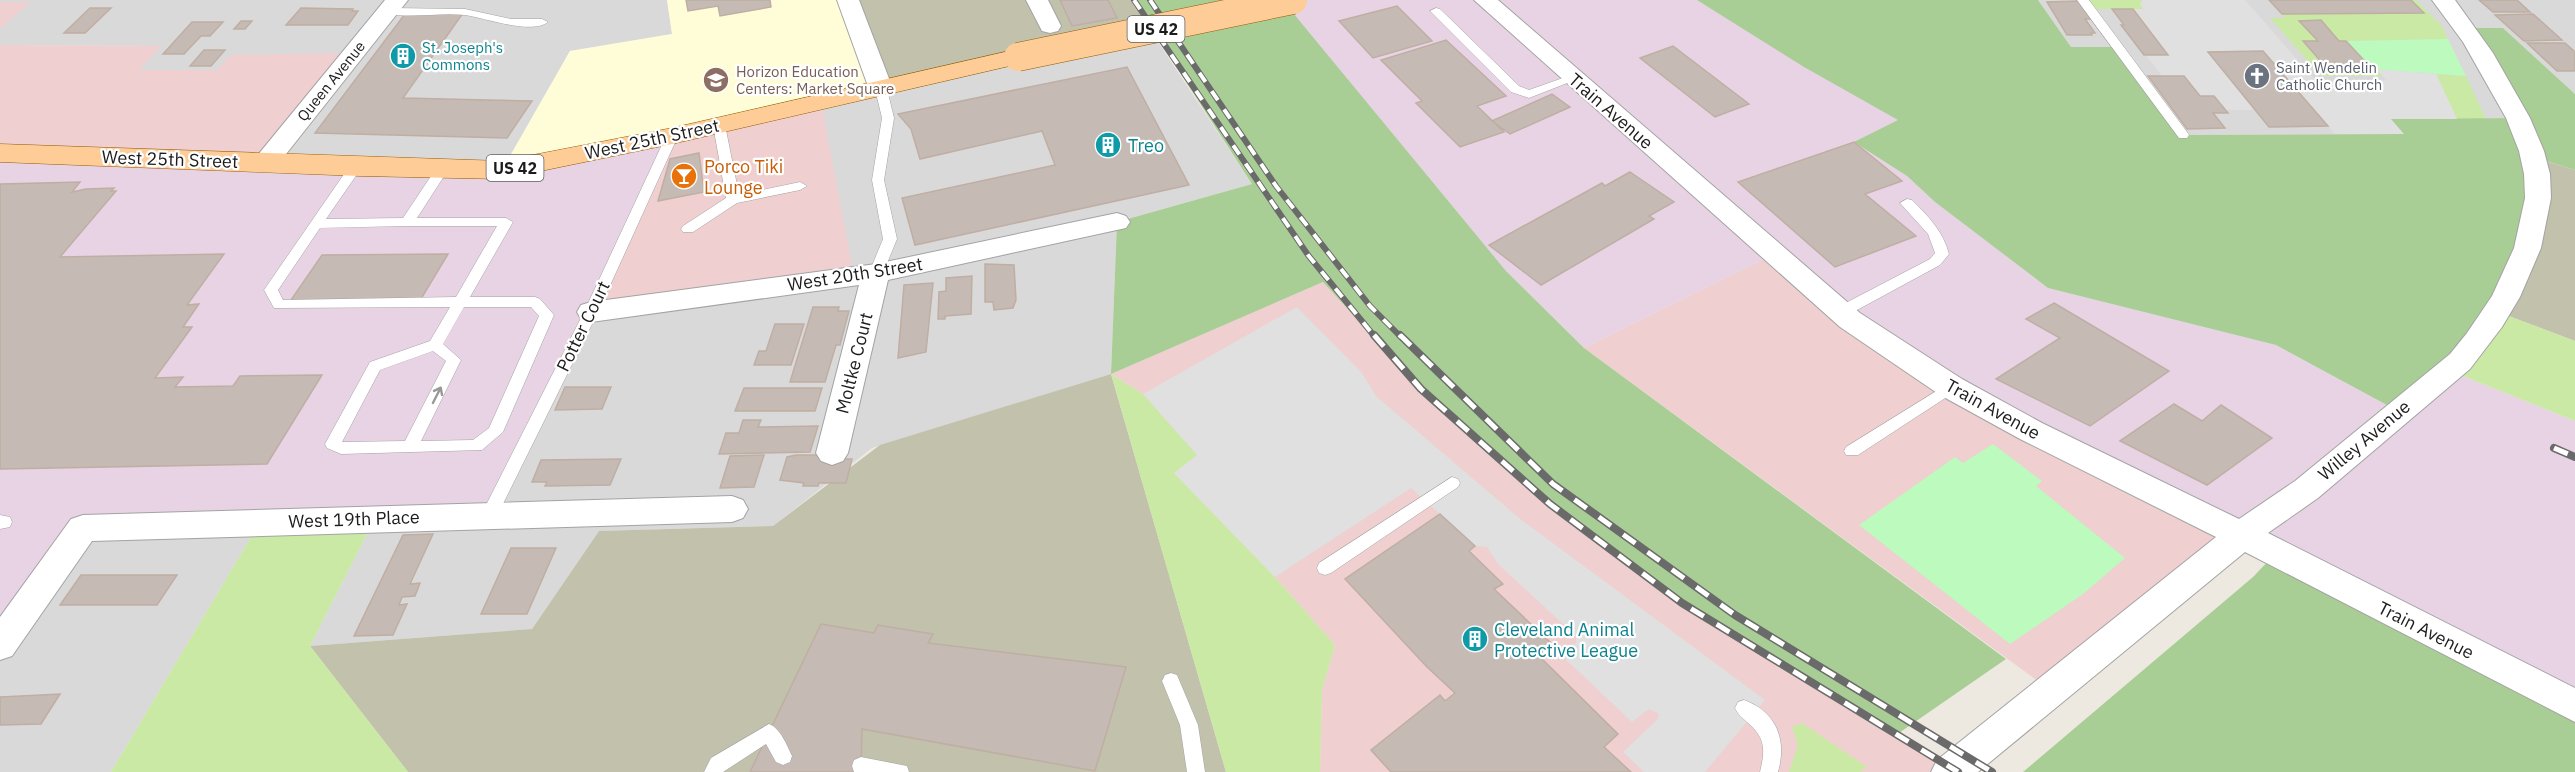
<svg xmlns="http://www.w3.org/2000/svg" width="2575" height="772" viewBox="0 0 2575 772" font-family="'IBM Plex Sans',sans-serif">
<rect width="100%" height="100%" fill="#ede9e1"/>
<!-- residential -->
<path fill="#dad9d9" d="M0 0H667L672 34 570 51 502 170 266 162 218 70H138L160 46 0 45V29L29 2H0Z
M2038 0H2575V94L2503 28 2519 118 2391 119 2404 134 2183 135 2071 47Z
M1150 30 1252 184 1117 222 1111 374 872 448 773 526 599 531 532 629 310 646 375 518 591 312 821 102Z
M260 522 111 772H0V616L21 615 83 528Z"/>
<!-- commercial -->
<path fill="#efcfcf" d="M0 2H30L0 29Z
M0 45 161 46 139 70H217L231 55 353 53 266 162 0 153Z
M821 102 854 276 591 312 672 136Z
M1774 254 2243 536 2050 690 1584 348Z
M1323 282 1421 389 1550 504 1682 603 1896 735 1958 764 1968 772H1320L1322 690 1335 645 1275 577 1174 473 1143 394 1111 374Z"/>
<!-- industrial -->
<path fill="#e7d3e4" d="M1294 0H1697L1899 120 1855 142 1907 176 1935 202 2048 288 2276 345 2398 411 2448 370 2575 421V706L2031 431 1774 254 1584 348 1506 271 1283 2Z
M672 136 489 515 83 528 21 616H0V153L502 170Z"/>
<!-- education -->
<path fill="#fffdd8" d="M667 0H848L881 89 502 170 570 51 672 34Z"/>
<!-- construction -->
<path fill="#c2c1ac" d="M848 0H1132L1150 30 881 89Z
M2533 157 2575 170V341L2498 312Z
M1111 374 1226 772H408L310 646 532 629 599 531 773 526 880 445Z"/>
<!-- grass -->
<path fill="#cae9a5" d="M2083 0H2143L2140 3 2144 9H2089Z
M2411 0H2416L2442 26 2448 39 2339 41 2321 20 2300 21 2318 41 2303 42 2331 73 2375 72 2372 69H2376L2383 76H2324L2318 73 2270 18H2284L2282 14 2423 13Z
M2436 74 2466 76 2486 119H2457Z
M2498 312 2575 341V421L2448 370Z
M1111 374 1143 394 1198 456 1174 473 1275 577 1335 645 1322 690 1320 772H1226Z
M375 518 310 646 408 772H111L260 522Z
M1802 723 1867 767 1860 772H1789L1798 745 1792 727Z"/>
<!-- forest -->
<path fill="#a8ce95" d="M1133 0H1294L1284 2 1506 271 1584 348 2006 659 1896 735 1682 603 1550 504 1421 389 1323 282 1111 374 1117 222 1252 184Z
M1697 0H2038L2071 47H2118L2183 135 2403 134 2390 119 2518 118 2466 28H2503L2575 94V170L2534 157 2513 286 2398 411 2276 345 2048 288 1935 202 1907 176 1854 142 1898 120 1804 67Z
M2275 554 2575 706V772H2023L2253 577Z"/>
<!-- park -->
<path fill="#bcfabe" d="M2448 39 2466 76 2372 69 2346 41Z
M1993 444 2042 481 2036 486 2125 558 2083 594 2010 644 1859 525 1955 457 1963 463Z"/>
<!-- parking -->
<path fill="#e0e0e0" d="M2143 0H2245L2316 81 2386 80 2376 69 2436 74 2457 119H2391L2404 134H2335L2263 51 2209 52 2256 110H2226L2214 96H2200L2184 76H2162L2146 55H2168L2133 9H2143L2140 3Z
M1297 307 1362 373 1376 396 1519 518 1765 700 1705 772H1644L1623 752 1658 719 1659 714 1649 709 1632 722 1561 655 1576 643V636L1499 565 1487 547 1475 546 1411 488 1275 577 1174 473 1197 455 1143 394Z"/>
<!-- building -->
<path fill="#c5bbb4" stroke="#bfaea3" stroke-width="1.5" d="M686 0H770L771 7 720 16 718 6 688 11Z
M1060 0H1108L1117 18 1072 26Z
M2269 0H2411L2424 13 2282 14Z
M2479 0H2517L2530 12H2493Z
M2079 1 2092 19H2085L2095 33H2091L2092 35H2067L2047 2Z
M1397 6 1432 41 1373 58 1339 21Z
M90 8H111L85 33H64Z
M301 8 353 9 352 11H358L348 25H286Z
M2112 9H2133L2168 55H2144L2121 25H2124Z
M463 13 403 98 532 101 507 138 315 133 405 14Z
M2533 14 2562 40 2524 41 2495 15Z
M2321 20 2339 41H2346L2375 72 2331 73 2303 41H2318L2299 21Z
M241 21H252L245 29H234Z
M192 22H223L210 36H201L184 54H163Z
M1446 40 1506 96 1477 106 1504 132 1460 147 1416 103 1422 101 1381 60Z
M2527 43H2565L2575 52V71H2557Z
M1673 46 1749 104 1715 117 1640 58Z
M204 50H225L211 66H190Z
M2263 51 2328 126 2269 127 2208 52Z
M1127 67 1189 185 915 245 902 198 1055 165 1042 131 920 159 911 129 898 114Z
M2148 76H2184L2200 96H2214L2228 113H2213L2225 128 2187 129Z
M1552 94 1570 107 1510 134 1492 121Z
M1854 142 1902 181 1865 194 1916 236 1835 267 1738 182Z
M699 153 704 192 658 201 670 159Z
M1630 172 1674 202 1649 216 1654 219 1541 285 1489 245 1602 183 1605 186Z
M80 182 72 192 86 189 114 188 111 191H116L60 257 224 254 187 305 199 304 183 327H192L155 378 183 377 175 387 233 386 240 376 322 375 267 464 0 469V184Z
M448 254 421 299 291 300 322 255Z
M985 264 1014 265 1016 300 1013 308 994 310 993 302H985Z
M972 276 971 314 945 316V319H938L939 292 946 291V278Z
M933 283 926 352 898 358 904 285Z
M2054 303 2169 371 2090 426 1996 379 2060 338 2026 319Z
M813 307H839L838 311H849L840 345H836L825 382H790Z
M775 324H804L791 365H754L759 351H766Z
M565 387H611L602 409 555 410Z
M744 388H822L815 411H735Z
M2174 404 2202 421 2221 405 2272 438 2207 485 2120 441Z
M743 420H761L758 427 818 426 810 452 719 454 726 433H739Z
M764 455 754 487 720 488 730 456Z
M796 455H829L828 459H852L846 483H819L818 486H803L804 483 780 480 787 457Z
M621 459 610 485 545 486 547 482H532L541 460Z
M1440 514 1475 546 1469 551 1503 584 1494 589 1552 644 1538 655 1618 734 1604 747 1631 772H1391L1371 750 1440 695 1445 701 1455 693 1427 667 1345 579Z
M433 534 410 584 420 583 415 596 402 597 399 605 407 604 393 635 354 636 403 535Z
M511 548H556L527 614H481Z
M81 575H177L157 605H60Z
M821 624 874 633 878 625 933 634 928 643 1126 667 1095 771 862 729 861 766 858 772H750Z
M60 694 41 724 0 725V697Z"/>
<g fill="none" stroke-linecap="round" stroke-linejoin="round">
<!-- lane casing -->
<g stroke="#a3a3a3" stroke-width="1">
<path id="lane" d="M2077 0H2089L2187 132 2189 135 2187 138H2179Z
M389 8 465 9 511 19H542L548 22C532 35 485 18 465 15 439 12 411 19 385 13L383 11Z
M1436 8 1440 9 1519 86 1529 90 1574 74 1580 78 1529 98 1511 92 1430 11Z
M881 85 887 89 894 118 884 180 897 239 883 273 876 278 869 273 883 239 872 180 882 118 875 89Z
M719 121 725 125 739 195 800 182 807 186 800 190 737 203 693 232H683L681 229 683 226 726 198 713 125Z
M672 132 678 136 598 312 495 520 489 521 483 520 481 515 584 312 666 136Z
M356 163 362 167 326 219 403 218 437 167H447L448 170 417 218H506L513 222 470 297H535L540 299 554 315 503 432 482 450 341 454 327 448 325 444 370 362 430 341 450 307 274 308 264 290 351 164ZM407 226H497L456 297 283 300 278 290 320 228ZM464 307H531L539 316 489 428 473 440 421 441 461 360 443 344ZM433 351 446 361 405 441 342 442 380 370Z
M1907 199 1912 200C1928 216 1943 231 1949 254L1940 265 1846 316H1836L1834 312 1836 308 1930 259 1935 253 1928 234 1900 203Z
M1951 382 1956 383 1959 387 1956 391 1858 455H1846L1844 451 1846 447Z
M1452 477 1458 479 1460 483 1458 487 1331 573 1325 575 1319 573 1317 568 1319 563Z
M0 515 10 517 12 522 10 527 0 529Z
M1171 673 1177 675 1198 725 1205 772H1187L1180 725 1162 681 1165 675Z
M1744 700C1777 712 1787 740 1778 772H1760C1765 751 1766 738 1748 723 1743 718 1738 715 1735 708L1738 702Z
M769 724C780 728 787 745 792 756L790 762 783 765 776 762 766 744 723 772H704L711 758Z
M861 757 907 766 909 772H854L852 766 854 760Z"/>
</g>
<!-- street casing -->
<g stroke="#a3a3a3" stroke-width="2">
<path id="street" d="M385 0H408L275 168 266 170 257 168 253 162 257 156Z
M837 0H859L893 89 890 94 881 96 872 94 869 89Z
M1026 0H1048L1061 26 1058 31 1050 33 1042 31Z
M1474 0H1498L1860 313 1962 379 2042 423 2239 519 2295 481 2450 354 2467 333 2492 296 2514 248 2525 198 2524 174 2519 151 2506 118 2463 42 2432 0H2455L2493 53 2530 118 2544 151 2550 174 2551 198 2541 248 2520 297 2502 327 2470 369 2318 498 2268 533 2575 688V722L2245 552 1978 772H1931L1937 760 2216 537 2020 439 1940 395 1840 327Z
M1117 213 1126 216 1130 222 1126 228 888 280 848 453 843 461 832 465 821 461 816 453 859 285 591 322 581 319 577 312 581 305 591 302 876 264Z
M732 496 743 500 748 509 743 518 732 522 92 541 12 656 0 660V617L71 519 83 515Z"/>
</g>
<!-- primary casing -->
<g stroke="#935b00" stroke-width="1">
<path id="primary" d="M1018 49 1027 52 1031 57 1027 62 672 144 502 179 360 176 0 162V144L502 161 672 128Z"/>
</g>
<!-- lane -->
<use href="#lane" fill="#fff" fill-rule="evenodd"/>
<!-- street -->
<use href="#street" fill="#fff" fill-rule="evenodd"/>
<!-- primary -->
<use href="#primary" fill="#fdcc97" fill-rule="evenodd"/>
<!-- rail-far1 casing -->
<g stroke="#6a6a6a" stroke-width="6">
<path id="rail-far1" d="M1134 0 1308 255 1375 337
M1150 0 1276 186 1370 306 1401 337"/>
</g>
<!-- rail casing -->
<g stroke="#6a6a6a" stroke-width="8">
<path id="rail" d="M1374 335 1421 389 1550 504 1682 603 1958 772
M1400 335 1553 484 1735 615 1992 772
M2554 448 2575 457"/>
</g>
<!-- rail-far1 -->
<use href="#rail-far1" stroke="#fff" stroke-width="4" stroke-dasharray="11" stroke-linecap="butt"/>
<!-- rail -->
<use href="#rail" stroke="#fff" stroke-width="5" stroke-dasharray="15" stroke-linecap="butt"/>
<!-- primary-bridge casing -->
<g stroke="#935b00" stroke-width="29" stroke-linecap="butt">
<path id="primary-bridge" d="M1018 57 1293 0"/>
</g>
<!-- primary-bridge -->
<use href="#primary-bridge" stroke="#fdcc97" stroke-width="28"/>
</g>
<!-- one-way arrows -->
<defs><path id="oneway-shaft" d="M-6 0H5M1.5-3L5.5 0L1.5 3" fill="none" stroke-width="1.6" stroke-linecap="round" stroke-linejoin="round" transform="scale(1.5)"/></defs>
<use stroke="#999" href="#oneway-shaft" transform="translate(437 395) rotate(-63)"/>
<!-- icons -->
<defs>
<g id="building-disc" transform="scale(1.35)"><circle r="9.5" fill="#0f9aa8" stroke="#fff"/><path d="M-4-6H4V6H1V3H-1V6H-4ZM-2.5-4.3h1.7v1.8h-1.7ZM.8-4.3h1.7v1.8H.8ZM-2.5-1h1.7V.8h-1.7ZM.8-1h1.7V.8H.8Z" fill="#fff"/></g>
<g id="church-disc" transform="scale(1.35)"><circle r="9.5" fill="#6b7280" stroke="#fff"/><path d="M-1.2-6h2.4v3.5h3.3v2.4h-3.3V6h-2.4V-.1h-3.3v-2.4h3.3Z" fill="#fff"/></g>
<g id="school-disc" transform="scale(1.35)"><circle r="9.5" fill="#8d6e63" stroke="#fff"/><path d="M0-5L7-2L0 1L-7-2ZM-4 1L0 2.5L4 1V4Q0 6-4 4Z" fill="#fff"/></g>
<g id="bar-disc" transform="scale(1.35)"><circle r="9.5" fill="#e8710a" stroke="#fff"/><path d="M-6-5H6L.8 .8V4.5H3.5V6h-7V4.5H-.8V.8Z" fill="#fff"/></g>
</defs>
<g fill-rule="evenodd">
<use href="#building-disc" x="403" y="56"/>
<use href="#church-disc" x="2257" y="76"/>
<use href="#school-disc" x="716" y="80"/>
<use href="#building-disc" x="1108" y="145"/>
<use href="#bar-disc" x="684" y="176"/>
<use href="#building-disc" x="1475" y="639"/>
</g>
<g text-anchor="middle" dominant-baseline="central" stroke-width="4.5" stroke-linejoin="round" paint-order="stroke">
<!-- far-culture labels -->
<g font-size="15" fill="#0d838f" stroke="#fff" text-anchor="start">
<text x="422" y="47">St. Joseph's<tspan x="422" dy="17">Commons</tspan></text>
</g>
<!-- far-worship labels -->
<g font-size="15" fill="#5b616d" stroke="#fff" text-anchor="start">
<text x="2276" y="67">Saint Wendelin<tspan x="2276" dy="17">Catholic Church</tspan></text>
</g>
<!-- far-education labels -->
<g font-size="15" fill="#785e54" stroke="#fff" text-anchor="start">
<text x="736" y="71">Horizon Education<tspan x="736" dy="17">Centers: Market Square</tspan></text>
</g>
<!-- far-street labels -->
<g font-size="15" fill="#1c1c1c" stroke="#fff">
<text transform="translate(331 81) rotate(-51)">Queen Avenue</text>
</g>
<!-- shield labels -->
<g fill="#fff" stroke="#606060" stroke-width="1.5">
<rect x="1127.5" y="16" width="57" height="26" rx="4.5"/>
<rect x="486.5" y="155" width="57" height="26" rx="4.5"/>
</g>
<g font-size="16" font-weight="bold" fill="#1c1c1c">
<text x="1156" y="29">US 42</text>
<text x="515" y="168">US 42</text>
</g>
<!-- street labels -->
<g font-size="18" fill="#1c1c1c" stroke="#fff">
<text transform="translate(1611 111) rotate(41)">Train Avenue</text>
<text transform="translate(652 139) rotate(-12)">West 25th Street</text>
<text transform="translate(170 159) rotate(2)">West 25th Street</text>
<text transform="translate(855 274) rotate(-9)">West 20th Street</text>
<text transform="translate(583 326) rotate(-64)">Potter Court</text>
<text transform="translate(854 363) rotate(-76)">Moltke Court</text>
<text transform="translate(1993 409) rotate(29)">Train Avenue</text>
<text transform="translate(2364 440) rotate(-40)">Willey Avenue</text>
<text transform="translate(354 519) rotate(-2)">West 19th Place</text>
<text transform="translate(2426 630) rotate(27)">Train Avenue</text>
</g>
<!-- culture labels -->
<g font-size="18" fill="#0d838f" stroke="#fff" text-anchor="start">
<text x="1128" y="145">Treo</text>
<text x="1494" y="629">Cleveland Animal<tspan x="1494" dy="21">Protective League</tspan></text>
</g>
<!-- food labels -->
<g font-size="18" fill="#c56008" stroke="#fff" text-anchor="start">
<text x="704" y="166">Porco Tiki<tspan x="704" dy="21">Lounge</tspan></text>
</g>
</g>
</svg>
